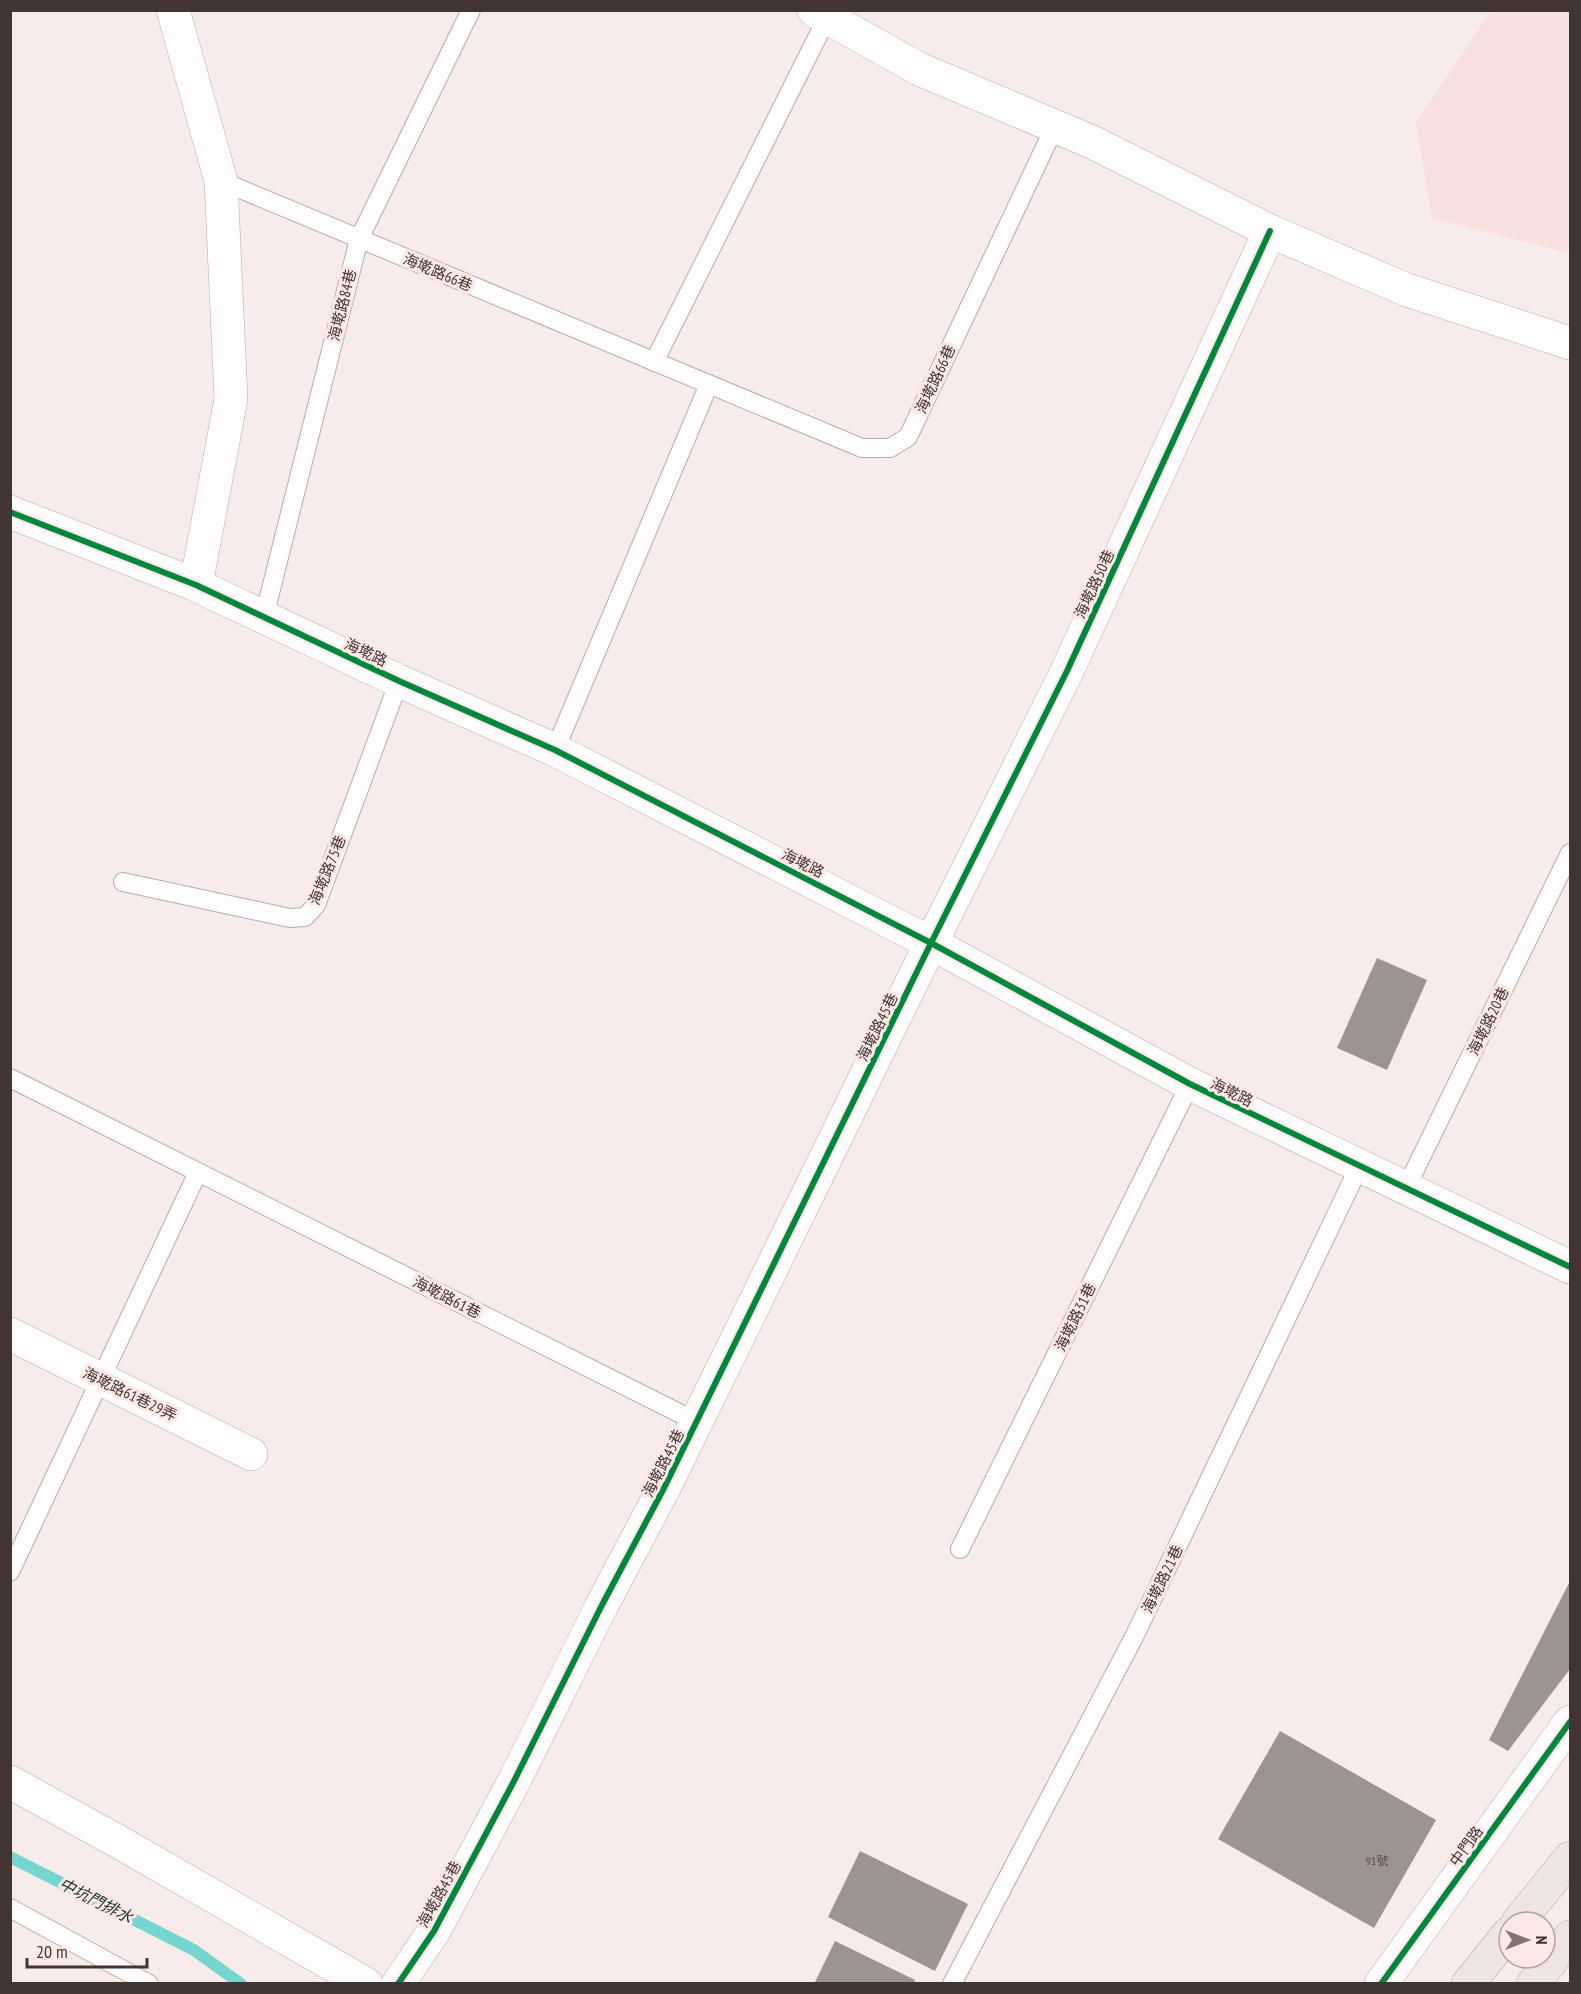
<svg xmlns="http://www.w3.org/2000/svg" width="1581" height="1994" viewBox="0 0 1581 1994" font-family="'PT Sans Narrow','Noto Sans TC',sans-serif">
<rect width="100%" height="100%" fill="#f7eceb"/>
<!-- built -->
<path fill="#f7e0de" d="M1491 11H1570V253L1432 218 1416 122Z"/>
<g fill="none" stroke-linecap="round" stroke-linejoin="round">
<!-- stream -->
<path stroke="#75d6cf" stroke-width="12" d="M10 1857 194 1950 241 1984"/>
</g>
<!-- building -->
<path fill="#9d9392" d="M1377 958 1427 980 1387 1070 1337 1048Z
M1570 1581V1669L1508 1751 1489 1740Z
M1280 1731 1436 1820 1374 1928 1218 1839Z
M860 1851 968 1904 935 1971 828 1917Z
M835 1941 915 1980 914 1984H814Z"/>
<g fill="none" stroke-linecap="round" stroke-linejoin="round">
<!-- service casing -->
<g stroke="#b6abaa" stroke-width="20">
<path id="service" d="M221 181 862 448H890L908 437 1055 126
M654 362 827 18
M264 617 359 239 471 10
M555 750 709 384
M123 882 290 918 305 917 316 905 399 681
M10 1078 697 1422
M1405 1190 1570 853
M960 1549 1190 1084
M10 1572 198 1172
M10 1908 149 1984
M952 1984 1135 1635 1359 1167"/>
</g>
<!-- minor casing -->
<g stroke="#b6abaa" stroke-width="34">
<path id="minor" d="M173 10 221 181 231 399 196 585
M814 10 919 69 1092 142 1270 231 1407 290 1570 343
M10 512 196 585 399 681 555 750 931 943 1190 1084 1570 1267
M10 1334 251 1454
M10 1782 119 1842 366 1984
M398 1984 434 1931 513 1783 602 1605 664 1488 931 943 1067 671 1270 231
M1381 1984 1570 1722"/>
</g>
<!-- primary casing -->
<g stroke="#b9a5a4" stroke-width="34">
<path id="primary" d="M1518 1922 1570 1858
M1468 1984 1509 1933
M1533 1984 1570 1937"/>
</g>
<!-- service -->
<use href="#service" stroke="#fefcfc" stroke-width="18"/>
<!-- minor -->
<use href="#minor" stroke="#fefcfc" stroke-width="33"/>
<!-- primary -->
<use href="#primary" stroke="#eee4e2" stroke-width="33"/>
<!-- cycleway casing -->
<g stroke="#fce8e6" stroke-width="10">
<path id="cycleway" d="M10 512 196 585 399 681 555 750 931 943 1190 1084 1570 1267
M398 1984 434 1931 513 1783 602 1605 664 1488 931 943 1067 671 1270 231
M1381 1984 1570 1722"/>
</g>
<!-- cycleway -->
<use href="#cycleway" stroke="#00873e" stroke-width="6"/>
</g>
<g text-anchor="middle" dominant-baseline="central" stroke-width="6" stroke-linejoin="round" paint-order="stroke">
<!-- number labels -->
<g font-size="12" fill="#584c4b">
<text x="1377" y="1860">91號</text>
</g>
<!-- street labels -->
<g font-size="15" fill="#413433" stroke="#fce8e6">
<text transform="translate(438 272) rotate(23)">海墘路66巷</text>
<text transform="translate(342 305) rotate(-76)">海墘路84巷</text>
<text transform="translate(935 379) rotate(-65)">海墘路66巷</text>
<text transform="translate(1094 584) rotate(-65)">海墘路50巷</text>
<text transform="translate(366 652) rotate(25)">海墘路</text>
<text transform="translate(803 863) rotate(27)">海墘路</text>
<text transform="translate(327 870) rotate(-68)">海墘路75巷</text>
<text transform="translate(1488 1021) rotate(-64)">海墘路20巷</text>
<text transform="translate(877 1027) rotate(-64)">海墘路45巷</text>
<text transform="translate(1232 1092) rotate(26)">海墘路</text>
<text transform="translate(447 1297) rotate(27)">海墘路61巷</text>
<text transform="translate(1075 1317) rotate(-64)">海墘路31巷</text>
<text transform="translate(130 1394) rotate(26)">海墘路61巷29弄</text>
<text transform="translate(663 1463) rotate(-63)">海墘路45巷</text>
<text transform="translate(1162 1579) rotate(-64)">海墘路21巷</text>
<text transform="translate(1466 1846) rotate(-54)">中門路</text>
<text transform="translate(439 1894) rotate(-61)">海墘路45巷</text>
</g>
<!-- water labels -->
<g font-size="16" font-style="italic" fill="#1c3331" stroke="#fce8e6">
<text transform="translate(96 1900) rotate(27)">中坑門排水</text>
</g>
</g>
<!-- border -->
<rect width="1581" height="1994" fill="none" stroke="#413433" stroke-width="24"/>
<!-- north arrow -->
<g transform="translate(1527 1940) rotate(90)"><circle r="28" fill="#fce8e6" stroke="#b1a09e" stroke-width="1.5"/>
<path d="M0-4.5L10 22L0 15L-10 22Z" fill="#817473"/>
<text y="-9" font-size="16" font-weight="bold" text-anchor="middle" fill="#413433">N</text>
</g>
<!-- scale -->
<path d="M27 1958v9h120v-9" fill="none" stroke="#413433" stroke-width="3"/>
<text x="36" y="1958" font-size="18" fill="#413433" stroke="#fce8e6" stroke-width="4.5" paint-order="stroke">20 m</text>
</svg>
